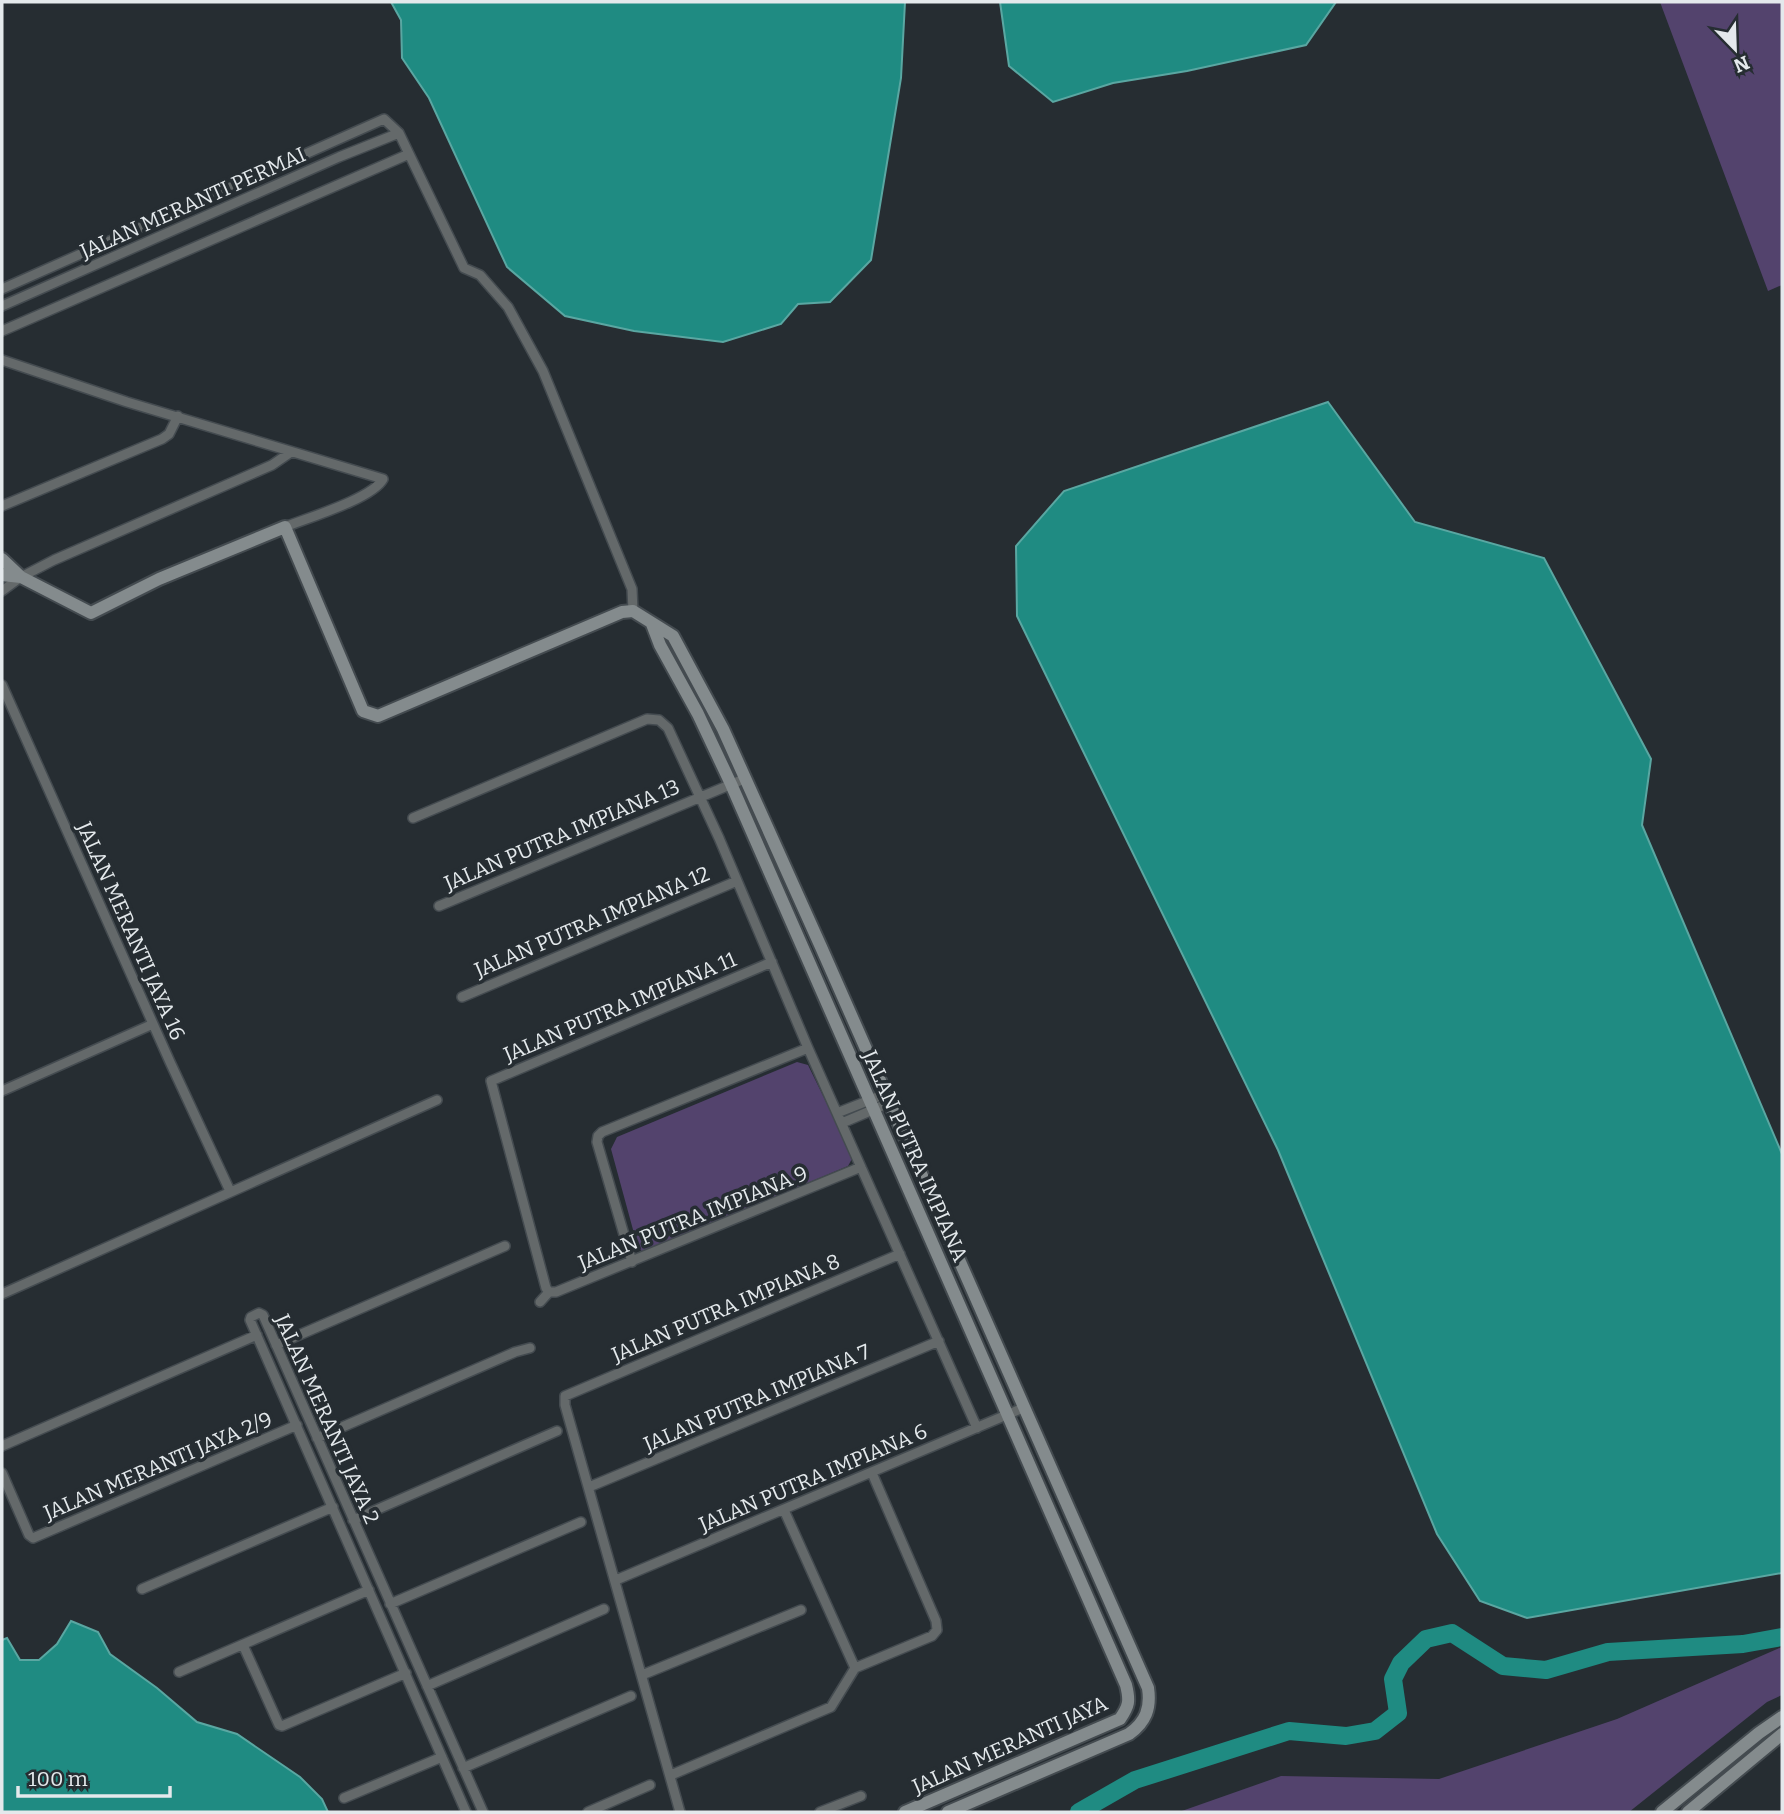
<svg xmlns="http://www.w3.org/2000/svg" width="1784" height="1814" viewBox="0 0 1784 1814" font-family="Bitter,serif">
<rect width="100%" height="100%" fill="#262d32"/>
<!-- green -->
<path fill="#53436d" d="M1660 2H1782V285L1768 291Z
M797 1062 808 1065 853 1157 848 1166 643 1252 638 1248 611 1149 617 1137Z
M1782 1647V1695L1767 1702 1629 1812H1179L1281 1776 1439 1779 1617 1719Z"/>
<!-- water -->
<path fill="#1f8b82" stroke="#5aa7a2" stroke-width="2" d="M391 2H905L901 78 871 260 830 302 798 304 781 324 723 342 634 331 565 316 507 267 429 98 402 58 401 20Z
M1000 2H1336L1306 45 1187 71 1113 83 1053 102 1009 66Z
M1328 402 1415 522 1544 558 1651 759 1642 825 1782 1154V1573L1527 1618 1480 1601 1437 1534 1278 1150 1017 616 1016 546 1064 491Z
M71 1621 98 1632 110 1654 157 1688 197 1722 237 1734 300 1777 322 1799 328 1812H2V1640L7 1638 20 1660H39L57 1644Z"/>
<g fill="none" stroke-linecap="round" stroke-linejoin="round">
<!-- river -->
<path stroke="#1f8b82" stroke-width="18" d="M1079 1812 1135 1780 1289 1731 1346 1736 1375 1731 1398 1713 1393 1679 1401 1663 1426 1639 1452 1633 1503 1666 1546 1670 1608 1652 1743 1644 1782 1637"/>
<!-- street casing -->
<g stroke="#444b50" stroke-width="12">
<path id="street" d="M2 289 384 119 399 133 464 268 480 275 508 307 543 371 632 589 633 611
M2 306 339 157 399 133
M2 331 409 154
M2 360 127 402 383 479C372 499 307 518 285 527
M2 506 162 439 169 434 178 416
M2 591 21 577 54 560 272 465 291 452
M2 685 170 1062 230 1191
M413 818 647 719 659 720 668 728 719 838 808 1048 977 1428
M439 906 744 779
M462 997 737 881
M2 1091 153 1024
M837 1113 885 1094
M842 1123 889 1103
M632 1262 597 1142 598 1136 602 1132 808 1048
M549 1292 546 1288 491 1081 772 962
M2 1294 437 1100
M540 1302 549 1292H556L861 1167
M276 1345 505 1246
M317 1438 515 1352 530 1348
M2 1446 257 1335
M2 1473 29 1535 33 1538 297 1425
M589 1487 939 1341
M784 1510 855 1668
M353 1520 557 1431
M616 1580 1023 1408
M142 1589 333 1507
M390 1604 581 1522
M243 1645 279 1725 282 1726 406 1673
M179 1672 369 1590
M642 1675 801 1610
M427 1686 604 1609
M463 1768 631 1696
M671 1775 831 1707 855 1668 932 1636 937 1630 936 1621 872 1473
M344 1798 442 1757
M466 1812 250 1320 251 1317 259 1313 263 1315 483 1812
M588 1812 650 1785
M680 1812 565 1405V1396L900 1254
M820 1812 861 1796"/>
</g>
<!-- secondary casing -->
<g stroke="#444b50" stroke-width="16">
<path id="secondary" d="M2 559 21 577 91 613 159 579 285 527 363 711 378 716 622 612 633 611 673 636 723 729 821 947 1148 1688C1151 1708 1146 1722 1129 1734L948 1812
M2 575 21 577
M652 624 660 645 698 714 731 784 1126 1685C1130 1701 1129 1706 1120 1719L905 1812
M1662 1812 1759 1733 1782 1717
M1688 1812 1782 1734"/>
</g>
<!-- street -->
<use href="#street" stroke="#64696a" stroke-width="9"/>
<!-- secondary -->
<use href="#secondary" stroke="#848b8d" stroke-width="12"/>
</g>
<g text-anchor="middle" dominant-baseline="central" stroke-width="7" stroke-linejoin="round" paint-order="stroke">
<!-- street labels -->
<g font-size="21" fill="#e4e9ec" stroke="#262d32">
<text transform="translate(193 203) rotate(-24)">JALAN MERANTI PERMAI</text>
<text transform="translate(562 835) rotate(-23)">JALAN PUTRA IMPIANA 13</text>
<text transform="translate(592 922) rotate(-23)">JALAN PUTRA IMPIANA 12</text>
<text transform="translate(131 931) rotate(66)">JALAN MERANTI JAYA 16</text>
<text transform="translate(620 1007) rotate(-23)">JALAN PUTRA IMPIANA 11</text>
<text transform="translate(915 1156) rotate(66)">JALAN PUTRA IMPIANA</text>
<text transform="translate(693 1218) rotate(-22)">JALAN PUTRA IMPIANA 9</text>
<text transform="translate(726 1308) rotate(-23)">JALAN PUTRA IMPIANA 8</text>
<text transform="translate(757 1398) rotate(-23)">JALAN PUTRA IMPIANA 7</text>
<text transform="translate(327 1419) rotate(66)">JALAN MERANTI JAYA 2</text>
<text transform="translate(158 1466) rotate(-23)">JALAN MERANTI JAYA 2/9</text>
<text transform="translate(813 1478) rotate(-23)">JALAN PUTRA IMPIANA 6</text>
<text transform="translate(1010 1745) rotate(-24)">JALAN MERANTI JAYA</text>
</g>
</g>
<!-- border -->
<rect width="1784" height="1814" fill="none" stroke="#e4e9ec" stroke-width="7"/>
<!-- north arrow -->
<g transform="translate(1735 49) rotate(157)" stroke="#262d32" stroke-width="5" paint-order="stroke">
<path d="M0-5L12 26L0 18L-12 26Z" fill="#e4e9ec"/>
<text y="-10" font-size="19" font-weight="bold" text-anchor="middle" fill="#e4e9ec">N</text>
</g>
<!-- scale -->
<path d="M18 1786v10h152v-10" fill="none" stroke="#e4e9ec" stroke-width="3.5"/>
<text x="28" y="1786" font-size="21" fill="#e4e9ec" stroke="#262d32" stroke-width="5" paint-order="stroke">100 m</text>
</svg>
